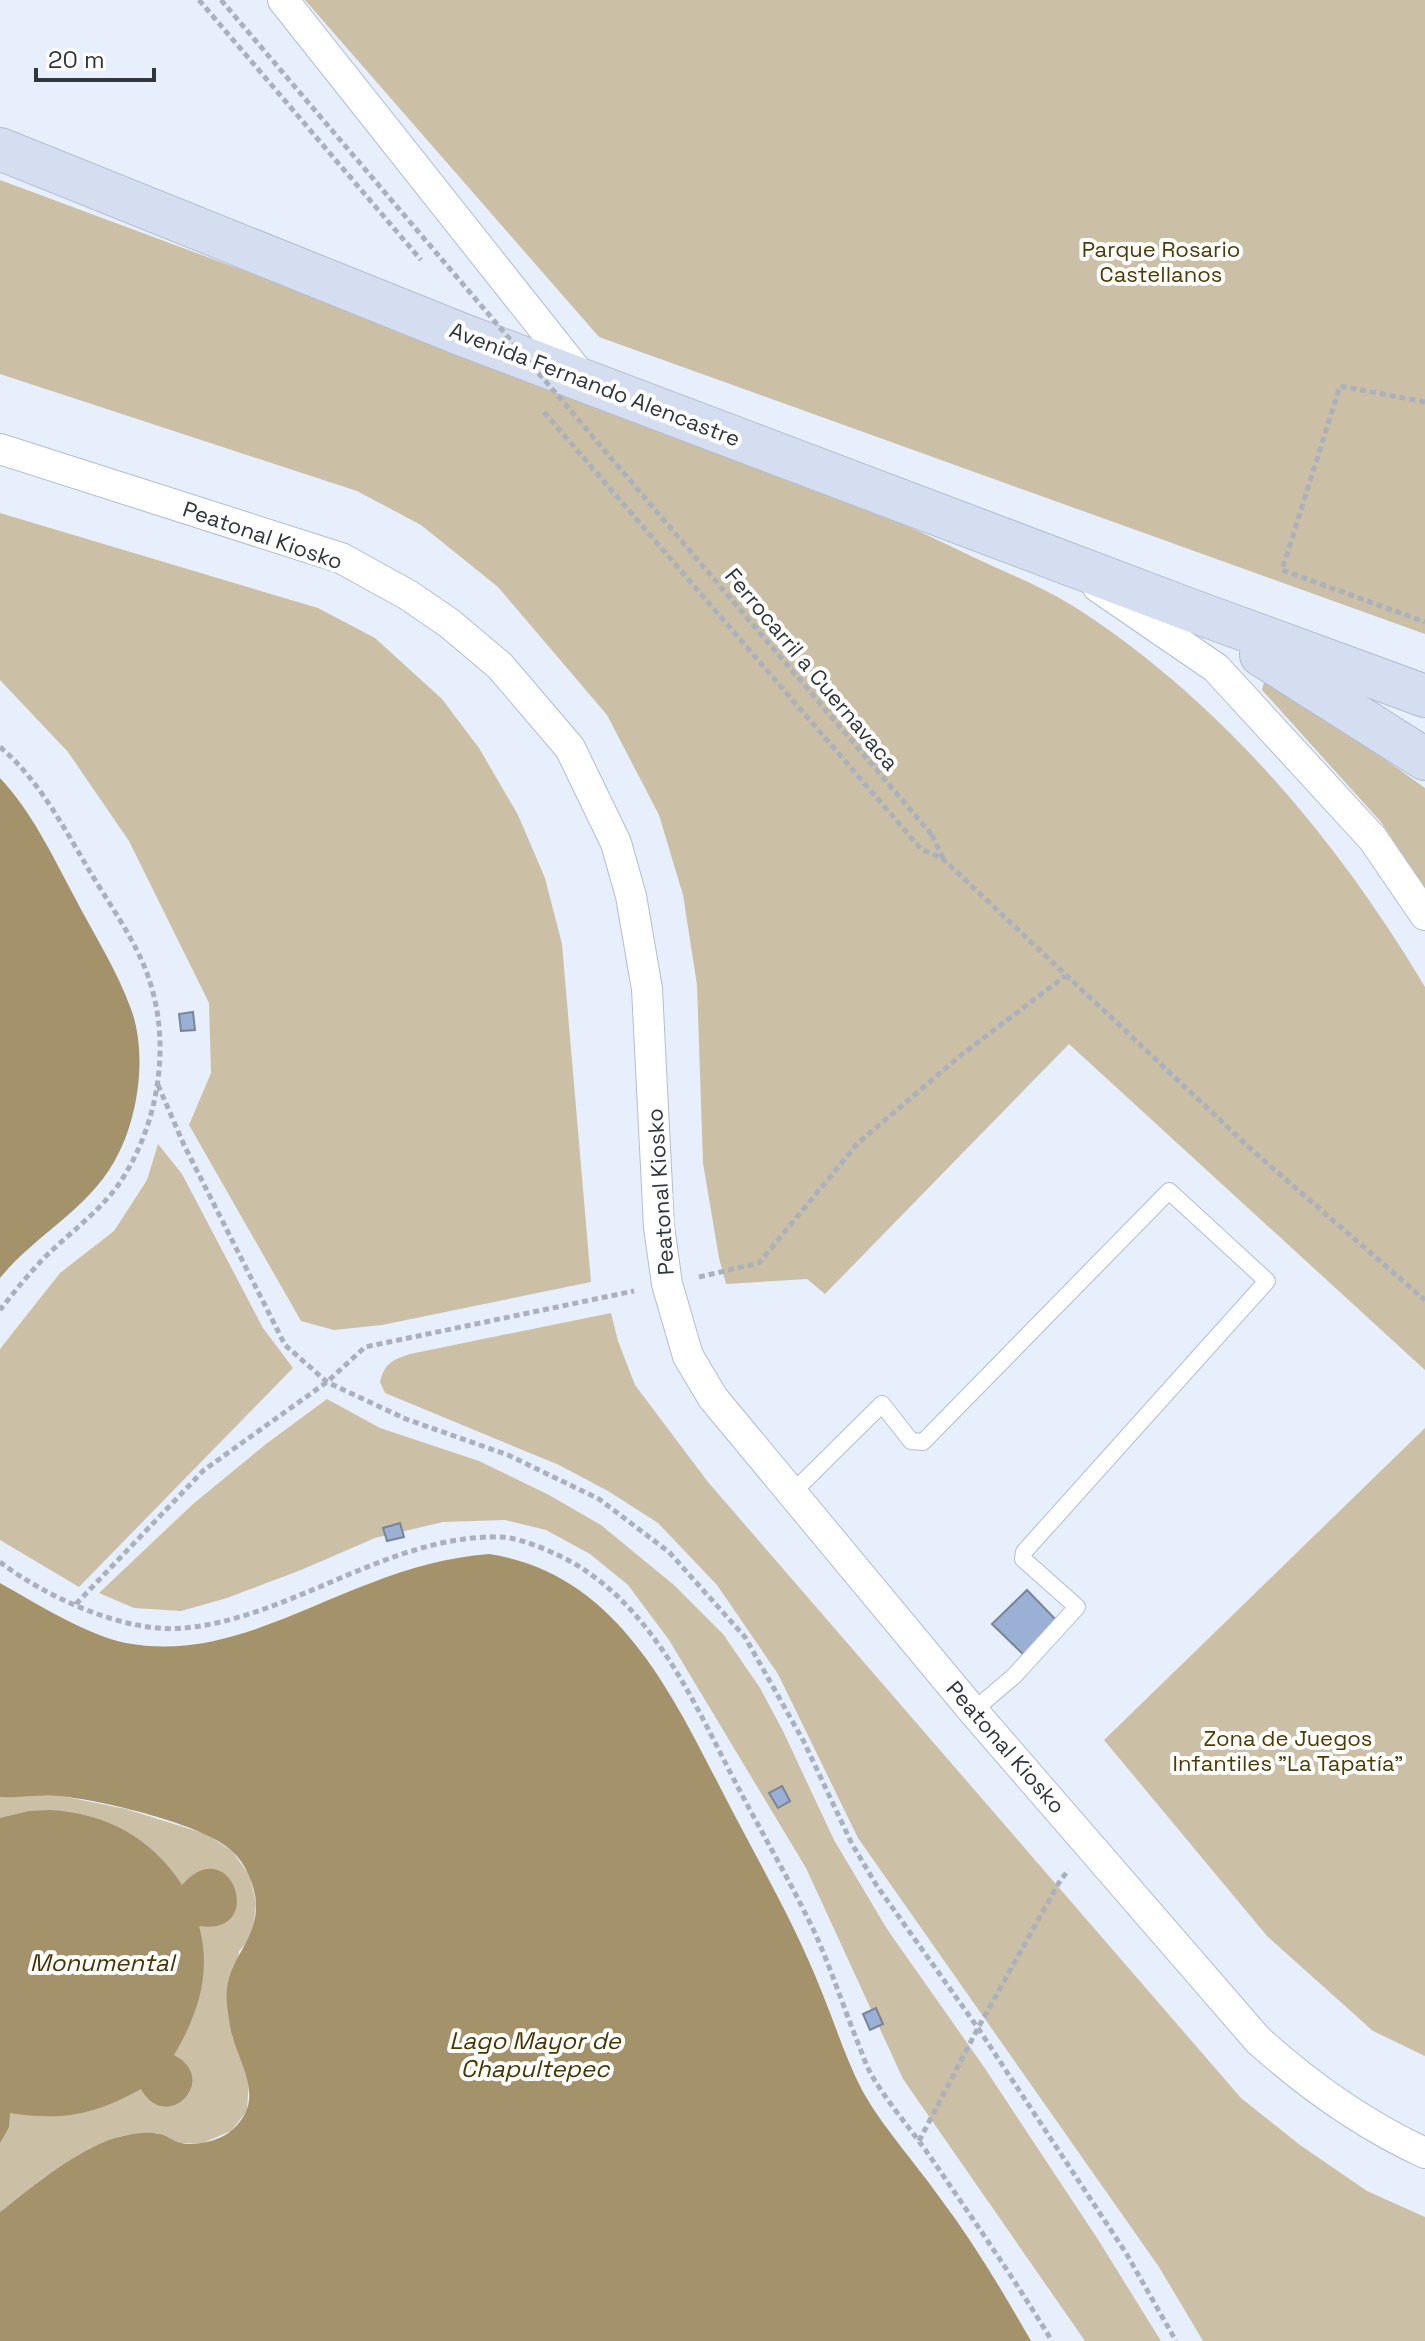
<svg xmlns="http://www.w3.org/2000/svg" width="1425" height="2341" viewBox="0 0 1425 2341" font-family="'Space Grotesk',sans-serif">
<rect width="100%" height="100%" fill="#e8effc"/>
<!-- green -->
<path fill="#cbbfa6" d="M305 0H1425V634L599 337Z
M0 180C208 257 416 335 625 412 743 456 861 502 975 558 1007 573 1043 587 1073 606 1219 699 1337 839 1425 987V1370L1069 1044 825 1294 807 1279 726 1284 719 1258 703 1163 697 985 683 895 659 815 607 715 498 587 421 525 357 491 0 374Z
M0 513 318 608 375 638 442 699 479 748 518 815 545 878 562 944 591 1282 382 1325 334 1330 301 1321 189 1125 211 1073 209 1003 129 841 68 752 0 680Z
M1266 674 1425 788V888L1381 822 1262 690Z
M158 1144 182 1174 263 1328 293 1368 79 1587 0 1540V1349L60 1273 114 1231 147 1180Z
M611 1313 618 1341 635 1385 708 1482 1241 2098 1300 2145 1367 2191 1425 2217V2341H1203L1159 2267 858 1838 778 1674 717 1585 658 1523 608 1491 559 1465 385 1393 380 1382C385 1363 392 1360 410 1354Z
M327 1399 380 1428 479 1461 549 1495 601 1525 674 1585 723 1634 760 1688 783 1731 834 1840 887 1929 984 2067 1097 2238 1161 2341H1085L903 2079 806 1868 669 1640 628 1585 590 1554 546 1530 505 1520 443 1522 375 1538 301 1570 227 1598 181 1611 134 1608 99 1593 193 1504 266 1444Z
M1425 1428V2056L1373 2031 1267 1936 1104 1740Z
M37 1795 62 1796 126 1809 206 1834 232 1851 250 1876 256 1904 252 1937 239 1951 232 2036 249 2079 247 2111 231 2131 203 2143H180L157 2133 121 2136 82 2153 42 2179 0 2212V1797Z"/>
<!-- water -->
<path fill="#a4926a" d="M0 778C32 812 52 855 74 896 93 933 117 970 131 1009 148 1055 138 1121 114 1162 87 1210 34 1236 0 1278Z
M489 1554C625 1574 679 1710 735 1816 766 1875 799 1933 823 1995 836 2027 846 2059 862 2090 881 2125 917 2165 940 2198 974 2243 1003 2292 1031 2341H0V2212C32 2187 82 2145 123 2136 132 2134 149 2131 159 2134 166 2135 173 2141 181 2143 197 2146 220 2141 232 2130 266 2100 241 2068 232 2035 230 2028 229 2019 228 2012 219 1961 257 1948 256 1904 255 1885 246 1864 232 1851 204 1824 100 1800 60 1796 40 1794 20 1798 0 1797V1583C36 1603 86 1635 126 1643 215 1660 292 1612 371 1583 409 1568 449 1557 489 1554Z
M50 1810C106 1813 152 1838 182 1885 231 1829 268 1937 199 1926 212 1972 198 2015 174 2055 221 2079 166 2135 141 2089 94 2115 63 2121 10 2113L9 2127 0 2143V1818L29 1811Z"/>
<!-- building -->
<path fill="#9ab0d5" stroke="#798497" stroke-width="2" d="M193 1012 195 1030 181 1031 179 1014Z
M400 1523 404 1537 387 1541 383 1528Z
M1027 1590 1059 1623 1026 1657 992 1624Z
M782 1786 790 1801 778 1808 769 1793Z
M876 2008 883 2024 870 2030 863 2014Z"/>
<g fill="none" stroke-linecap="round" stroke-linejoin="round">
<!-- lane casing -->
<g stroke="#b1bdd1" stroke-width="18">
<path id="lane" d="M792 1493 882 1404 911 1441 923 1442 1169 1191 1267 1281 1024 1552 1023 1559 1077 1607 1014 1676 973 1711"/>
</g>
<!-- street casing -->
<g stroke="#b1bdd1" stroke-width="32">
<path id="street" d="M283 0 585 381
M0 449 341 558 408 595 449 623 500 666 570 748 616 843 631 896 647 989 659 1227 667 1284 688 1356 713 1398 973 1711 1258 2040C1309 2086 1362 2124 1425 2153
M1098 587 1216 668 1373 839 1425 915"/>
</g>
<!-- secondary casing -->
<g stroke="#b1bdd1" stroke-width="44">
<path id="secondary" d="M0 149 463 335 1193 611 1425 696
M1261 655 1425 759"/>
</g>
<!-- path -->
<path stroke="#aab1bc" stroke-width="5" stroke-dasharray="6 4" stroke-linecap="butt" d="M199 0 421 260
M1425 402 1340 386 1282 570 1425 622
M544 412 921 849 943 859 1253 1151 1425 1300
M0 747C37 778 62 824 86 865 107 901 138 943 150 982 171 1048 158 1124 121 1181 101 1211 69 1233 43 1259 28 1275 14 1292 0 1310
M932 835 943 858
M158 1085 184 1145 285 1345 327 1382 406 1419 508 1455 599 1499 669 1552 745 1637 804 1742 852 1844 877 1886 978 2028 1126 2253 1176 2341
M699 1277 759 1263 858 1143 960 1056 1065 976
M0 1562C46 1597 126 1634 185 1628 294 1617 390 1534 501 1537 524 1538 566 1557 586 1571 663 1623 700 1716 742 1795 766 1840 792 1885 814 1931 830 1966 842 2003 856 2038 861 2050 865 2063 871 2074 887 2102 910 2128 929 2155 971 2216 1013 2277 1052 2341
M76 1604 204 1470 327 1382 365 1347 634 1291
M919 2141 978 2028 1061 1879 1069 1870"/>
<!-- lane -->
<use href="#lane" stroke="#fff" stroke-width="16"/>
<!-- street -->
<use href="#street" stroke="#fff" stroke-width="30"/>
<!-- secondary -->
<use href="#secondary" stroke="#d4def0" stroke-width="42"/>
<!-- path-bridge -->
<path stroke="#aab1bc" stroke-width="5" stroke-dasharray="6 4" stroke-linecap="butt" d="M221 0 932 835"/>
</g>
<g text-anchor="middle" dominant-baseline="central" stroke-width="8" stroke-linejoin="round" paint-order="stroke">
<!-- park labels -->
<g font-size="22" fill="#4e3a04" stroke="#fff">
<text x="1161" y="249">Parque Rosario<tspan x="1161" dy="25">Castellanos</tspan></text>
<text x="1288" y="1738">Zona de Juegos<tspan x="1288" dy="25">Infantiles "La Tapatía"</tspan></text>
</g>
<!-- street labels -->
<g font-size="22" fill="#31363e" stroke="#fff">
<text transform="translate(595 384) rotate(21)">Avenida Fernando Alencastre</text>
<text transform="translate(263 535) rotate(19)">Peatonal Kiosko</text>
<text transform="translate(812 669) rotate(50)">Ferrocarril a Cuernavaca</text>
<text transform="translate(660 1192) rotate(-94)">Peatonal Kiosko</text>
<text transform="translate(1006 1747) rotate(49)">Peatonal Kiosko</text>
</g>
<!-- water labels -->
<g font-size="24" font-style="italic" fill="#493500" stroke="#fff">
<text x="102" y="1962">Monumental</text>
<text x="535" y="2040">Lago Mayor de<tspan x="535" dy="28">Chapultepec</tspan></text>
</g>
</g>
<!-- scale -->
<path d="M36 68v12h118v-12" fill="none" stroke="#31363e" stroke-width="4"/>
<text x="48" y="68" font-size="24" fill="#31363e" stroke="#ffffff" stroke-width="6" paint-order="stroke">20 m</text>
</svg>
